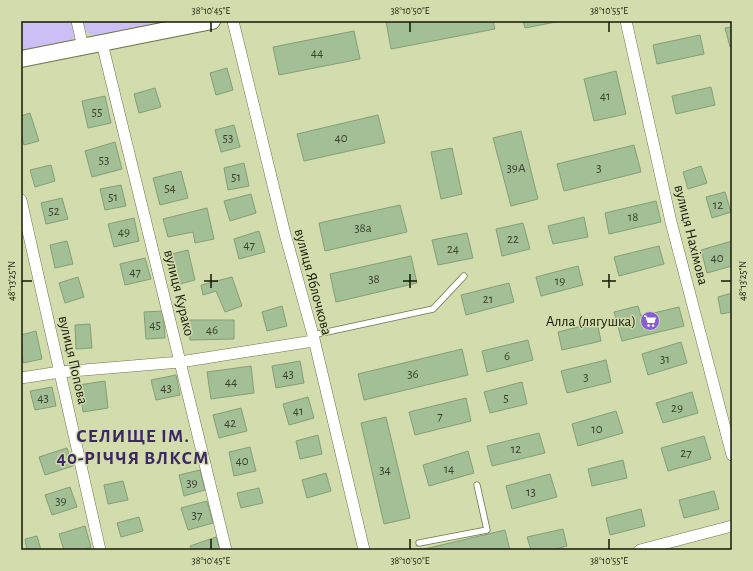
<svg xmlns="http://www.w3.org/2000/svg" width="753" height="571" viewBox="0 0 753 571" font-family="'Alegreya Sans',sans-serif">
<rect width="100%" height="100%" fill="#d3dcac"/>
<!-- green -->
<path fill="#ccbff5" d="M21 21H73L75 37 70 42 21 51Z
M82 21H178L101 36 89 34 84 27Z"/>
<!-- building -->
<path fill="#a3bf96" stroke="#839f77" d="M386 21H493L495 29 391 49Z
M523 21H561L525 28Z
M732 27V47H730L725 28Z
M354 31 360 59 279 75 273 47Z
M700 35 704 54 657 64 653 45Z
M227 68 233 90 216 95 210 73Z
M616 71 626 114 594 121 584 79Z
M711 87 715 105 676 114 672 96Z
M155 88 161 107 139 113 134 94Z
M105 96 111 123 88 128 82 101Z
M30 113 39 141 24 145 21 134V116Z
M378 115 385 143 304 161 297 134Z
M234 125 240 147 221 152 215 130Z
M521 131 538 199 511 206 493 138Z
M115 142 122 169 92 177 85 151Z
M634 145 641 172 564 191 557 164Z
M452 148 462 194 441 199 431 152Z
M244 163 249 186 228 190 224 168Z
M51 165 55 181 35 187 30 170Z
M701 166 707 183 688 189 683 172Z
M181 171 188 198 160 205 153 178Z
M121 185 126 206 105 210 100 189Z
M725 192 731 212 712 218 706 197Z
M251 194 256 213 230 221 224 201Z
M62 198 68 219 46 224 41 203Z
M656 201 661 222 609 234 605 213Z
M400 205 407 232 325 251 319 223Z
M207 208 214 239 195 243 193 232 168 237 163 219Z
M584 217 588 237 553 244 548 226Z
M134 218 139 241 114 247 108 224Z
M523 223 530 249 502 256 496 229Z
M259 231 265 252 239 259 234 239Z
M467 233 473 258 438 265 432 240Z
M67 241 73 264 55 268 50 245Z
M732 241V266L707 273 701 250Z
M659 246 664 264 619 276 614 257Z
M188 250 195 280 176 285 168 255Z
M411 256 417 283 336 302 330 274Z
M145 258 151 279 125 285 120 264Z
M578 266 583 285 541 296 536 277Z
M78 277 84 297 65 303 59 283Z
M232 277 242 306 225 312 216 291 203 295 201 285Z
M509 283 514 302 466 315 461 295Z
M732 293V312L721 314 718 297Z
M282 306 287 326 267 331 262 312Z
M638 306 641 316 679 307 684 326 622 341 614 312Z
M163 311 165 338 146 339 144 312Z
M189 320H234V339L190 340Z
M597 322 601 341 562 350 558 332Z
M90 324 92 348 76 349 75 325Z
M36 331 42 359 23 363 21 335Z
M528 340 533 360 487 372 482 351Z
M681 342 687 363 648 375 642 354Z
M462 349 468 375 364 400 358 374Z
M606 360 611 382 567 393 561 371Z
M300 361 304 383 276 388 272 366Z
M251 366 254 393 211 399 207 372Z
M176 375 180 395 156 400 151 380Z
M105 381 108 408 83 412 79 385Z
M522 382 527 404 490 413 484 392Z
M52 387 56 406 35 410 30 391Z
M692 392 698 413 663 423 656 403Z
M308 397 314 418 289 425 283 404Z
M466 398 471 421 415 435 409 412Z
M241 408 247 431 219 438 213 415Z
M616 411 623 433 578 446 572 424Z
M386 417 410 518 384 524 361 423Z
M539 433 545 453 492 466 487 446Z
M318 435 322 454 300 459 296 441Z
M704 436 711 459 668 471 661 448Z
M250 447 256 471 234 476 229 452Z
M67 448 73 466 45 475 39 457Z
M468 451 474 473 429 486 423 465Z
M623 460 627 478 592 486 588 469Z
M200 470 205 490 184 496 179 475Z
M326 473 331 491 307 498 302 480Z
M550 474 557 497 512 509 506 486Z
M123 481 128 500 108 504 104 485Z
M70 487 77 507 52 515 45 495Z
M259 488 263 503 241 508 237 493Z
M714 491 719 509 684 518 679 500Z
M207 501 213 523 188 530 181 508Z
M641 509 645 526 610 535 606 518Z
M139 517 143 531 121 537 117 523Z
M85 526 91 547 82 550H64L59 534Z
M563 529 567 546 552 550H531L527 537Z
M505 530 510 550H420Z
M37 536 41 550H27L25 539Z
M216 537 220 550H192L190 546Z"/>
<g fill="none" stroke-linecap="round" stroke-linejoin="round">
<!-- lane casing -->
<g stroke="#6e7549" stroke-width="7">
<path id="lane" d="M313 335 433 309 464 276
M419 543 487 530 477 485"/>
</g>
<!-- street casing -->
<g stroke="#6e7549" stroke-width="12">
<path id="street" d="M77 21 83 47
M233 21 285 234 313 335 364 550
M626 21 671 222 732 455
M102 43 226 550
M21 200 100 550
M21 378 60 372 180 362 313 341
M640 550 732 526"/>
</g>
<!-- secondary casing -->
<g stroke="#6e7549" stroke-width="18">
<path id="secondary" d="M21 59 212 21"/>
</g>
<!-- lane -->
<use href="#lane" stroke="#fff" stroke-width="5.5"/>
<!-- street -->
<use href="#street" stroke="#fff" stroke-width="11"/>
<!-- secondary -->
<use href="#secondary" stroke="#fff" stroke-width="16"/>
</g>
<!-- ticks -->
<path fill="none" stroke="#141706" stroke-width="1.5" d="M211 22V32M410 22V32M609 22V32M211 274V288M410 274V288M609 274V288M22 281H32M204 281H218M403 281H417M602 281H616M721 281H731M211 539V549M410 539V549M609 539V549"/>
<!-- icons -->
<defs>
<g id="supermarket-disc" transform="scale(1)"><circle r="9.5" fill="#885ed8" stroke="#d3dcac"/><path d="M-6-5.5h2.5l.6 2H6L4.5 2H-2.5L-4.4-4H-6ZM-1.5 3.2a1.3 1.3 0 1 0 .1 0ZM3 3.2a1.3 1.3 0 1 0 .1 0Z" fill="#fff"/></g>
</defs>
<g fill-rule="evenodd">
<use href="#supermarket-disc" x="650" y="321"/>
</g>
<g text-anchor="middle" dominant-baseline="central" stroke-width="3" stroke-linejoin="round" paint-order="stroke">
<!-- number labels -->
<g font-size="13" fill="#38412a">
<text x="317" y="53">44</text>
<text x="605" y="96">41</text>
<text x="97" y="112">55</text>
<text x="228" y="138">53</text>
<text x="341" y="138">40</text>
<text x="104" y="160">53</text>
<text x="516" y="168">39А</text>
<text x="599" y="168">3</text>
<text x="236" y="177">51</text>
<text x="170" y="188">54</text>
<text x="113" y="197">51</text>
<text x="718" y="205">12</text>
<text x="54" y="211">52</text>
<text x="633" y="217">18</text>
<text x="363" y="228">38а</text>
<text x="124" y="232">49</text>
<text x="513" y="239">22</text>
<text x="249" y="245">47</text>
<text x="453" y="249">24</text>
<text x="717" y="258">40</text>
<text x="135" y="272">47</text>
<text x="374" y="279">38</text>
<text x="560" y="281">19</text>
<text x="488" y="299">21</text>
<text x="155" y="325">45</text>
<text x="212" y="330">46</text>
<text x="507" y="356">6</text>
<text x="665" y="359">31</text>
<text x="288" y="374">43</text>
<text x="413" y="374">36</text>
<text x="586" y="377">3</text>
<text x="231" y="382">44</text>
<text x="166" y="388">43</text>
<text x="43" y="398">43</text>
<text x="506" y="398">5</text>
<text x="677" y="408">29</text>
<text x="298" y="411">41</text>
<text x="440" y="416">7</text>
<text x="230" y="423">42</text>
<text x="597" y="429">10</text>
<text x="516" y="449">12</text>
<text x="686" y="453">27</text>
<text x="242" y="461">40</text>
<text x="449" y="469">14</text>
<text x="385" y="470">34</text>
<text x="192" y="483">39</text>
<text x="531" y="492">13</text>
<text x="61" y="501">39</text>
<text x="197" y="515">37</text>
</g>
<!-- street labels -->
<g font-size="15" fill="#141706" stroke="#d3dcac">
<text transform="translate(691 235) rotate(76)">вулиця Нахімова</text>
<text transform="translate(313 282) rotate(75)">вулиця Яблочкова</text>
<text transform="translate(179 293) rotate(76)">вулиця Курако</text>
<text transform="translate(73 360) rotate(77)">вулиця Попова</text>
</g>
<!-- poi labels -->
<g font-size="15" fill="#141706" stroke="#d3dcac" text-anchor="end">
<text x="636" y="321">Алла (лягушка)</text>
</g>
<!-- district labels -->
<g font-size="19" font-weight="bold" letter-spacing="1" fill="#3c2963" stroke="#d3dcac">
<text x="133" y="436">СЕЛИЩЕ ІМ.<tspan x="133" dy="22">40-РІЧЧЯ ВЛКСМ</tspan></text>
</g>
</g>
<!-- border -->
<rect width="753" height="571" fill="none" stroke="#d3dcac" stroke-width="44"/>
<rect x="22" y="22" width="709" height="527" fill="none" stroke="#141706" stroke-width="1.5"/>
<g font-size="10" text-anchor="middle" fill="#141706">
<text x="211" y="14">38°10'45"E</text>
<text x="410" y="14">38°10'50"E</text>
<text x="609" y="14">38°10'55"E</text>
<text transform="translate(11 281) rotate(-90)" y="4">48°13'25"N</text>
<text transform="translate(742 281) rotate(-90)" y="4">48°13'25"N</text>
<text x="211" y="564">38°10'45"E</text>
<text x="410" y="564">38°10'50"E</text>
<text x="609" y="564">38°10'55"E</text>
</g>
</svg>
